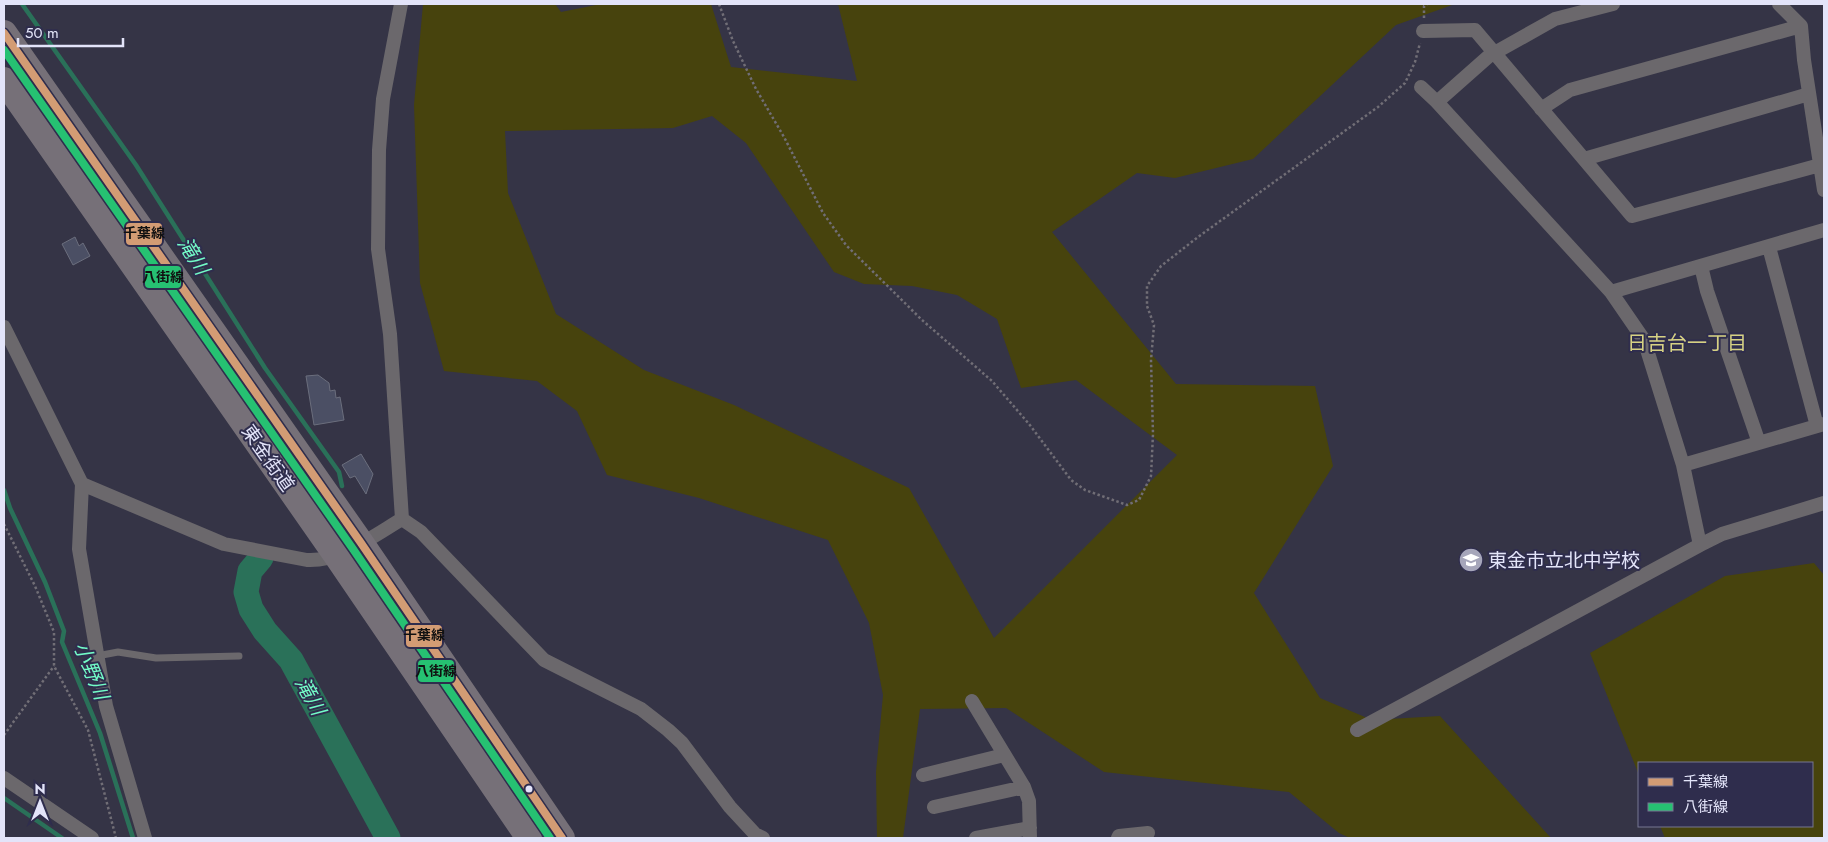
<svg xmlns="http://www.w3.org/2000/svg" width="1828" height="842" viewBox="0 0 1828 842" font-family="Jost,'Noto Sans JP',sans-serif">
<rect width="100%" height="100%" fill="#353446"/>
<!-- green -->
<path fill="#47430d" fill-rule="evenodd" d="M423 4H555L561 12 601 4H711L731 67 857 81 838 4H1455L1396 25 1253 159 1175 178 1137 173 1052 232 1176 384 1315 386 1333 466 1254 593 1320 698 1372 720 1440 716 1551 838H1350L1339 833 1289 792 1104 772 1006 708 920 709 903 838H877L876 772 883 695 869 623 828 540 699 498 607 475 577 411 537 381 444 371 420 283 414 105ZM712 116 746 143 834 272 864 284 912 286 957 295 997 319 1021 388 1076 380 1177 455 994 638 909 488 734 405 644 370 556 314 508 193 505 131 673 128Z
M1814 563 1824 575V838H1665L1660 826H1812V763H1639V775L1590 653 1725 576Z"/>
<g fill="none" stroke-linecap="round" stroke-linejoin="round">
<!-- stream -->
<path stroke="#2a7159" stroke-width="4.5" d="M22 4 136 165 265 368 339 472 342 486
M4 490 10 508 45 582 64 631 62 642 100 733 133 838
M4 798 62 838"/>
<!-- river -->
<path stroke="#2a7159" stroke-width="25" d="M261 558 250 571 246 592 251 609 265 631 291 660 388 838"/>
</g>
<!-- building -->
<path fill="#4b4f64" stroke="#6b6e7d" d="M75 237 79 246 83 243 90 256 73 265 62 244Z
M318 375 329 383 330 391 335 390 336 398 340 397 344 420 314 425 306 376Z
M361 454 373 474 366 494 355 476 350 478 342 465Z"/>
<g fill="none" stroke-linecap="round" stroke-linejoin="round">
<!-- path -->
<path stroke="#716e76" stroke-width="2.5" stroke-dasharray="2.5 2.5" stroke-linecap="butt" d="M719 4 733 41 756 89 784 137 823 213 846 245 922 320 992 381 1029 424 1071 480 1085 490 1127 505 1139 500 1151 476 1153 434 1151 360 1154 325 1147 306V286L1161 266 1198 237 1378 107 1405 83 1415 62 1420 43
M1424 18V6L1427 4
M4 524 35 586 54 632V666L88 730 116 838
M4 735 54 666"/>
<!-- lane -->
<path stroke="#6b686c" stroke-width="7" d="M97 656 118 652 156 658 239 656"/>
<!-- street -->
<path stroke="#6b686c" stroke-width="14" d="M401 4 383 99 379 150 378 249 390 334 402 519
M1779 4 1801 26 1804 60 1824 190
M1423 31 1475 30 1632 216 1820 165
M1421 87 1437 102 1611 292 1644 340 1683 465 1700 545
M1437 102 1489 56 1555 19 1613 4
M1541 109 1570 90 1801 26
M1584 159 1809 94
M1769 247 1817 426
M1701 266 1707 291 1759 443
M1611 292 1824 230
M4 327 82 484 79 549 106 706 145 838
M1683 465 1824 424
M82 484 224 544 307 560C339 562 375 535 402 519
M402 519 421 532 544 660 641 709 668 730 682 743 730 807 755 834 763 838
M972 701 1024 787 1029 801 1030 838
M1357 730 1700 545 1722 534 1824 503
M923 775 1004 755
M4 778 92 838
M934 807 1024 787
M976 838 1030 828
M1118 838 1119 836 1148 833"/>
<!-- highway -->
<path stroke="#767078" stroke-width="26" d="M4 33 361 543 562 838
M4 80 336 555 529 838"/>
<!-- bus-1 casing -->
<g stroke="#2f2d4d" stroke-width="11">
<path id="bus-1" d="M4 33 361 543 562 838"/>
</g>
<!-- bus-2 casing -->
<g stroke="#2f2d4d" stroke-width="11">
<path id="bus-2" d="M4 50 353 549 550 838"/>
</g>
<!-- bus-1 -->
<use href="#bus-1" stroke="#d39c74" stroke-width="8"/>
<!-- bus-2 -->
<use href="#bus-2" stroke="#26c172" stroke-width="8"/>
</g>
<!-- icons -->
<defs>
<g id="school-disc" transform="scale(1.25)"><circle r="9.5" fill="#a6a6ba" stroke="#2f2d4d"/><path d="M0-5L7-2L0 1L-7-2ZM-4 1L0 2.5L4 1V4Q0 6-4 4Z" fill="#fff"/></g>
</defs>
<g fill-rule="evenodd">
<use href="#school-disc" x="1471" y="560"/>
</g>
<!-- markers -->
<circle fill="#e3e4f9" stroke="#2f2d4d" stroke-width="2" cx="529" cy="789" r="4.5"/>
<g text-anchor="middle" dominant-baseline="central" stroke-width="4" stroke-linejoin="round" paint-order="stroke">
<!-- street labels -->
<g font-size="19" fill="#e3e4f9" stroke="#2f2d4d">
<text transform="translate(268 458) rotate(55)">東金街道</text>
</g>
<!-- poi labels -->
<g font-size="19" fill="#e3e4f9" stroke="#2f2d4d" text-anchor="start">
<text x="1488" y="560">東金市立北中学校</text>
</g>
<!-- water labels -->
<g font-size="20" font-style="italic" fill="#73fbc7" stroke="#2f2d4d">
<text transform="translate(193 256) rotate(58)">滝川</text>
<text transform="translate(91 671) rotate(68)">小野川</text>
<text transform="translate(310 696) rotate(61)">滝川</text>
</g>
<!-- neighbourhood labels -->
<g font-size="20" fill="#d6d183" stroke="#2f2d4d">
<text x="1687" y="343">日吉台一丁目</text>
</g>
</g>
<g stroke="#2f2d4d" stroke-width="2">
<rect x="125" y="222" width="38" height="24" rx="5" fill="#d39c74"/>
<rect x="144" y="265" width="38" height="24" rx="5" fill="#26c172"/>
<rect x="405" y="624" width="38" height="24" rx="5" fill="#d39c74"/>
<rect x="417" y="659" width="38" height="24" rx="5" fill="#26c172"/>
</g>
<g font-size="14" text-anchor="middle" font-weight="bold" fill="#111">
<text x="144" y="238">千葉線</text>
<text x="163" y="282">八街線</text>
<text x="424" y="640">千葉線</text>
<text x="436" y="676">八街線</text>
</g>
<!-- border -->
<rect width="1828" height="842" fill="none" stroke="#e3e4f9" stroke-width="10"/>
<!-- legend -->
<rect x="1638" y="762" width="175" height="65" fill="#2f2d4d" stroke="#777692"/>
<rect x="1648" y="778" width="25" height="8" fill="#d39c74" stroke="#777692"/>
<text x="1683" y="787" font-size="15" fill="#e3e4f9">千葉線</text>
<rect x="1648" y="803" width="25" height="8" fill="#26c172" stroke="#777692"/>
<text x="1683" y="812" font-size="15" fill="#e3e4f9">八街線</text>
<!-- north arrow -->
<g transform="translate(40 802)" stroke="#2f2d4d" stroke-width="4" paint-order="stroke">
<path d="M0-4L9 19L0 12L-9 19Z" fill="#e3e4f9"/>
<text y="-8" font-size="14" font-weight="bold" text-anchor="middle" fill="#e3e4f9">N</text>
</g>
<!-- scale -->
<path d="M18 38v8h105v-8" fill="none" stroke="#e3e4f9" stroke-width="2.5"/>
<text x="25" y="38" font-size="15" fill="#e3e4f9" stroke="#2f2d4d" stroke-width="4" paint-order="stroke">50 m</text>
</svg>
